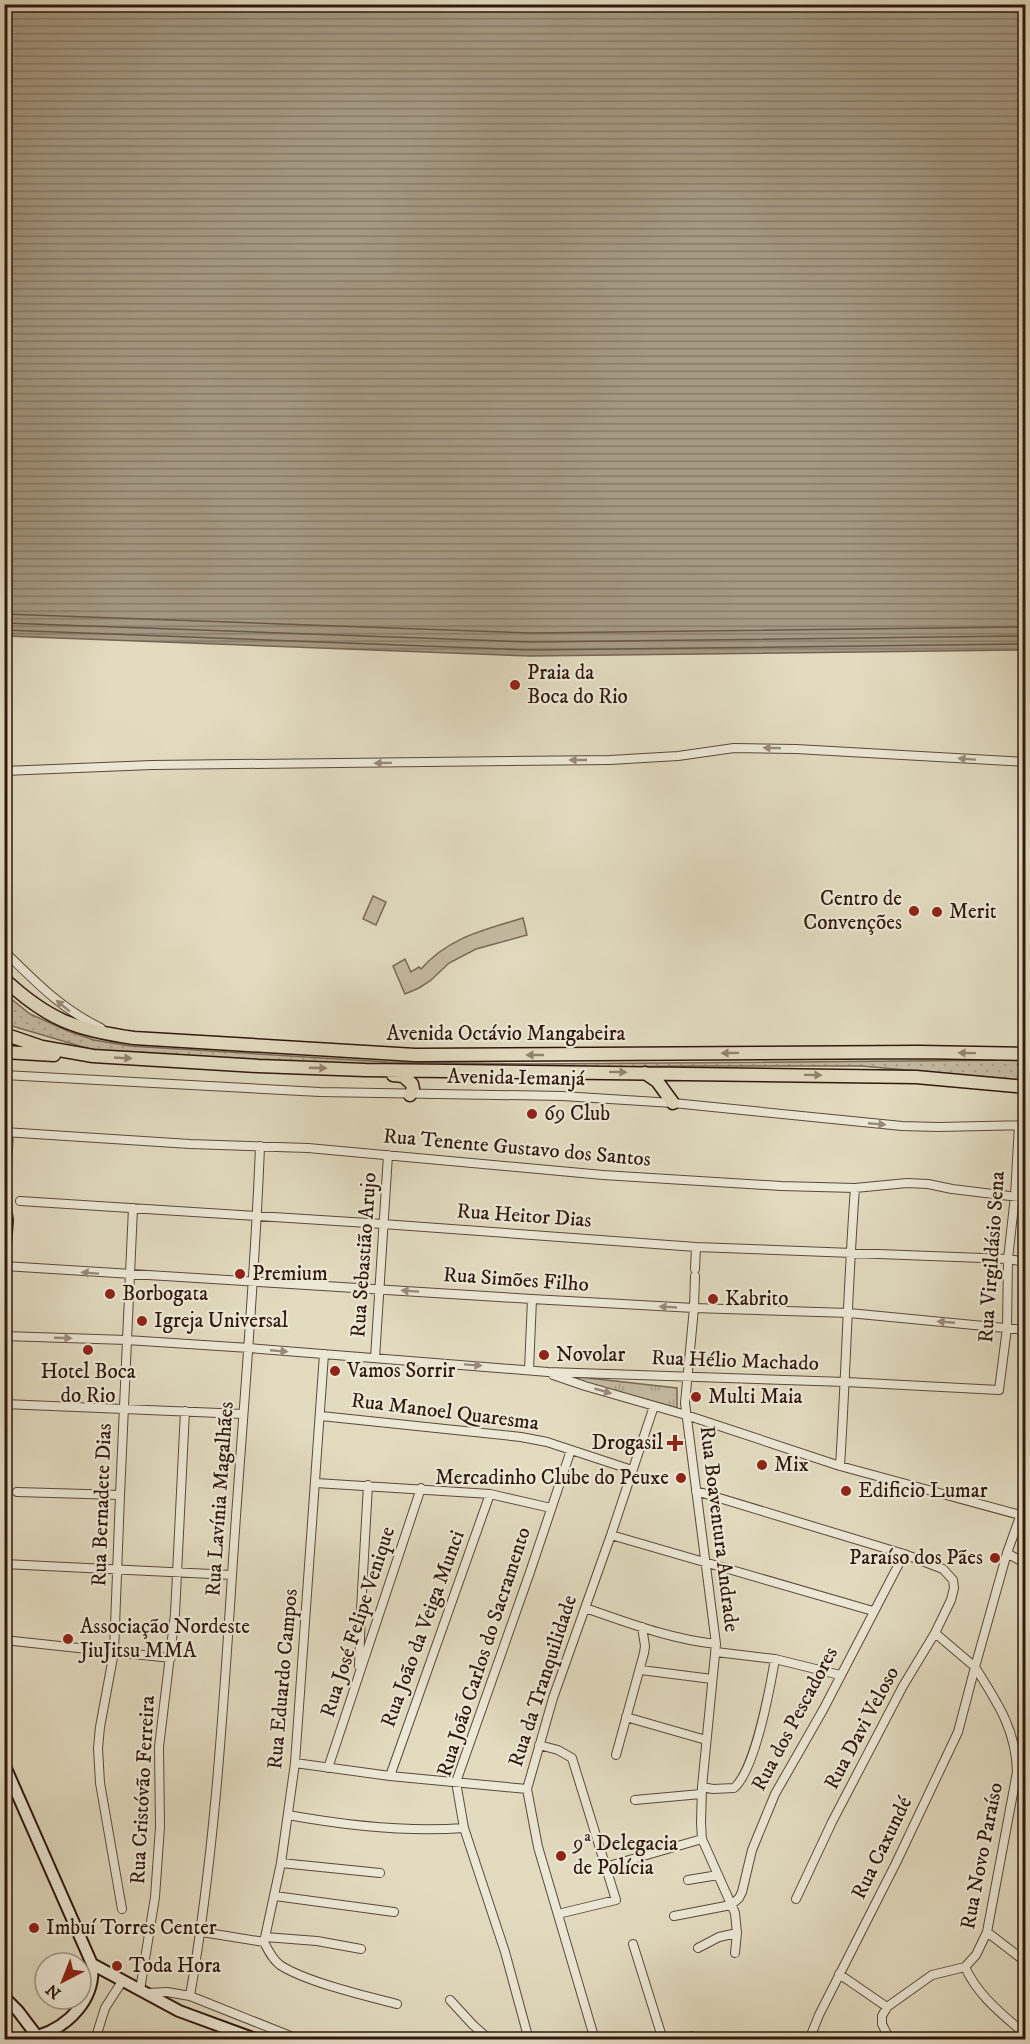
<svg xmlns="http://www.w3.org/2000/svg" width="1030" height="2044" viewBox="0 0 1030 2044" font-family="'IM FELL DW Pica',serif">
<defs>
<pattern id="grass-dots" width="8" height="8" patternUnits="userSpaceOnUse" patternTransform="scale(1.5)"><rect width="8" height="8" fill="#c4baa2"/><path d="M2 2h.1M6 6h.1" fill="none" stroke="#a99f8a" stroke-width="1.8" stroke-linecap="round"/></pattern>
<pattern id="park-tufts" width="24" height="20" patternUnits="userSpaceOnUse" patternTransform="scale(1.5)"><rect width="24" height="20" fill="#c4baa2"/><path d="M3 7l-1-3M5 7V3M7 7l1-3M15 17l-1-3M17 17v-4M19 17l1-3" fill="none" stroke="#a99f8a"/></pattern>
<pattern id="water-rules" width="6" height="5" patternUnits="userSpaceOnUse" patternTransform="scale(1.5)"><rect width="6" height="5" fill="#a59983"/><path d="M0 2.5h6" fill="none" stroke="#877c6a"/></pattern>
</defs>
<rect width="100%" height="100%" fill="#e2dbc0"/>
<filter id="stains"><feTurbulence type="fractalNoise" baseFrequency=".00333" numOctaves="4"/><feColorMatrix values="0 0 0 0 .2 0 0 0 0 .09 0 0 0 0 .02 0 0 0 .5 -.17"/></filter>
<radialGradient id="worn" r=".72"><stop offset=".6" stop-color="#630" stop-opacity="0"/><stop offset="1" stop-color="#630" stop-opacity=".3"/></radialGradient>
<!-- grass -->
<path fill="url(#grass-dots)" stroke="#7a6958" stroke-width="1.5" d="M4 993 30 1014 68 1031 94 1040 130 1046 387 1062 534 1064 1025 1060V1081L862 1066H683L534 1068 388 1066 130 1053 90 1049 5 1024Z"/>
<!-- park -->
<path fill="url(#park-tufts)" stroke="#7a6958" stroke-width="1.5" d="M4 1136 13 1137 10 1193H7L5 1187Z
M579 1377 677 1388V1408L579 1381Z"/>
<!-- pitch -->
<path fill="#c4baa2" stroke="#7a6958" stroke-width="1.5" d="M373 896 386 902 376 925 363 919Z
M523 918 527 935 476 949 449 963 430 981 419 988 405 994 393 966 405 959 411 972 419 967 421 969C449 937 484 930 523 918Z"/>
<!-- water -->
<path fill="url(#water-rules)" stroke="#766554" stroke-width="1.5" d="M5 4 1025 5V650L530 656 5 636Z"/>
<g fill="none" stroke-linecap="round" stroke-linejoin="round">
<!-- shore -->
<path stroke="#6a5848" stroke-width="1.5" d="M4 614 530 633 1026 627
M4 623 530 642 1026 636
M4 630 530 650 1026 644"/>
<!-- street casing -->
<g stroke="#5c493a" stroke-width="10">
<path id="street" d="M4 771 152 765 610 760 678 756 734 748 796 749 1026 762
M4 951C37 983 60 1008 101 1028
M4 1075 320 1092 562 1096 673 1103 902 1126 938 1127 1026 1125
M4 1132 190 1144 308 1148 603 1175 781 1186 855 1188 907 1183 928 1184 952 1189 1026 1198
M20 1201 383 1224 696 1247 1008 1259 1026 1262
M4 1266 532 1299 694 1308 849 1313 1026 1330
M695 1269 696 1247
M695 1276 694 1308 685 1403 716 1644 702 1787 701 1823 702 1839 735 1913 737 1933 735 1953
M4 1336 127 1340 249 1348 548 1372 846 1382 999 1390 1007 1328 1008 1259 1015 1196 1019 1125
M375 1358 388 1155
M529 1370 532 1299
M553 1375 585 1386 686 1415 840 1466 1020 1515
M4 1404 243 1414
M321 1416 521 1437 547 1442 632 1470
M840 1466C846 1373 848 1281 855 1188
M316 1483 490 1494 551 1508
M696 1491 904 1554 943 1569 953 1580 954 1588 951 1600 935 1633 903 1686 832 1822 796 1899
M17 1492 120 1495
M611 1535 873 1611
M1007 1553 1026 1564
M4 1564 232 1575
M585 1608C629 1623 670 1639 716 1644
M4 1640 171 1658
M716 1652 775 1659 840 1675
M359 1666 361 1610 368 1485
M641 1670 712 1679
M626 1717 706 1740
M539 1745 558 1750 572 1758 616 1900 558 1914
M616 1755 644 1653 645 1646 642 1627
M295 1763 390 1776 527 1789
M328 1768 421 1488
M390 1776 490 1494
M702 1787 713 1789 734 1788C755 1770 770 1688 775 1659
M635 1800 701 1794
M288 1815C343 1825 409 1832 464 1828
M281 1863 380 1873
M605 1867 702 1839
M688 1880 718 1875
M275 1896 394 1912
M122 1909 100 1783 98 1748 100 1727 114 1652 120 1495 133 1208
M674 1916 731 1905 739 1898 742 1892 752 1850 775 1794 823 1710 904 1554
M202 1932 264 1942 281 1863 295 1763 324 1354
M987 1932 1026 1962
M265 1937 317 1941 361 1949
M264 1942C268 1950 272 1959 280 1965 306 1982 366 1996 397 2004
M633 1944 663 2040
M698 1948 719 1937 737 1933
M965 1967C978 1996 1002 2014 1026 2035
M839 1974 887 2007
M140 1990 155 1897 160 1827 159 1747 175 1614 185 1411
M147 1993 167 1992 190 1996 298 2039
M190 1996C216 1847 224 1695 234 1545 243 1412 255 1279 260 1146
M450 2000 473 2025 490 2040
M95 2040 105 2008 123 1980
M529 2040 505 1952 464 1828 456 1782 529 1575 571 1450
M595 2040 538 1847 527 1789 553 1698 611 1535 654 1406
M678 2040 692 2036
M809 2040 819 2015 896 1863 958 1732 975 1667 935 1633
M890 2040 882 2024V2016L887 2007 932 1975 965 1967 976 1955 987 1932 1017 1772C1016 1729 997 1702 975 1667L1007 1553 1026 1500"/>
</g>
<!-- secondary casing -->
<g stroke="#30180e" stroke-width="14">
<path id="secondary" d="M4 1201 7 1220 4 1261
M4 1764 92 1964C96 1999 69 2026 38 2036
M92 1964 179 2011 258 2040
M4 1997 18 2011 40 2040"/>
</g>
<!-- primary casing -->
<g stroke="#30180e" stroke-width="15">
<path id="primary" d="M4 979C48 1020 76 1030 134 1038L415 1055 919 1052 1026 1054
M4 1034 42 1047 93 1056 258 1066 365 1070 916 1077 1026 1087
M4 1052 54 1055
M645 1073 657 1081 673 1103
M393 1075 403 1076 412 1084 413 1089 410 1095"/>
</g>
<!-- street -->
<use href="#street" stroke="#ece8d6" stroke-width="8"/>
<!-- secondary -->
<use href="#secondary" stroke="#ece8d6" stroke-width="10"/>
<!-- primary -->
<use href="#primary" stroke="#e2dbc0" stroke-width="12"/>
</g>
<!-- one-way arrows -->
<defs><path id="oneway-solid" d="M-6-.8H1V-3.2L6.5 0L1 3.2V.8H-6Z" transform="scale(1.5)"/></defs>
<g fill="#978a7c">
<use href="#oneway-solid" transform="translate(772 748) rotate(-179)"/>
<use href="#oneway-solid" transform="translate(967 759) rotate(-176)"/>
<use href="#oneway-solid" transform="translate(578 760) rotate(180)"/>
<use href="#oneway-solid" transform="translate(383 763) rotate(179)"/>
<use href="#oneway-solid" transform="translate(63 1006) rotate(-141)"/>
<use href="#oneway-solid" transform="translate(877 1124) rotate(5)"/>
<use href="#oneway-solid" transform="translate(90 1273) rotate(-176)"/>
<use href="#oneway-solid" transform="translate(410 1291) rotate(-176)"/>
<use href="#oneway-solid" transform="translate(668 1307) rotate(-177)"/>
<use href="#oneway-solid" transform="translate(946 1322) rotate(-175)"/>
<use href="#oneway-solid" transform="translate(63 1338) rotate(2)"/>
<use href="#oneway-solid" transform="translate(279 1351) rotate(5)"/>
<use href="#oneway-solid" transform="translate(473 1365) rotate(4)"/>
<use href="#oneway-solid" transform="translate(603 1391) rotate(16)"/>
</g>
<g fill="#928370">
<use href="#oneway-solid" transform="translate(730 1053) rotate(179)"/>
<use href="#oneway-solid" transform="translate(967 1053) rotate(-179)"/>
<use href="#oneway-solid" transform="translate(535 1055) rotate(-180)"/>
<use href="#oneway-solid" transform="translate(123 1058) rotate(3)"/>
<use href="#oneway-solid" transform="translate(318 1068) rotate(2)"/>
<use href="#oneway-solid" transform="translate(618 1072) rotate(1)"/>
<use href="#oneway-solid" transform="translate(813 1075) rotate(1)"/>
</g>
<!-- markers -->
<g fill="#8f2418" stroke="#ece8d6" stroke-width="2">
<circle cx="515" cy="685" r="6"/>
<circle cx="914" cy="911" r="6"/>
<circle cx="937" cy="912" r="6"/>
<circle cx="532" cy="1114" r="6"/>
<circle cx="240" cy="1274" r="6"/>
<circle cx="110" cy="1294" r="6"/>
<circle cx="713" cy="1299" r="6"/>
<circle cx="142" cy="1321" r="6"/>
<circle cx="88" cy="1350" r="6"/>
<circle cx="544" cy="1355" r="6"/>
<circle cx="335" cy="1371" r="6"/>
<circle cx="696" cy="1397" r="6"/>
<path d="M672 1434h6v6h6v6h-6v6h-6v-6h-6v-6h6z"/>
<circle cx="762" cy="1465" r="6"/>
<circle cx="681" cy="1478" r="6"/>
<circle cx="846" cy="1491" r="6"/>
<circle cx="995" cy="1558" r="6"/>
<circle cx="68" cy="1639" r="6"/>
<circle cx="561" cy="1856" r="6"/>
<circle cx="34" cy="1928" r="6"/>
<circle cx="117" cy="1966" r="6"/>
</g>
<g text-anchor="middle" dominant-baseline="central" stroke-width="4.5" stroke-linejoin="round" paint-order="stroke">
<!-- poi labels -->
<g font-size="21" fill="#30180e" stroke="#ece8d6" text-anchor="start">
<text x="527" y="673">Praia da<tspan x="527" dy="24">Boca do Rio</tspan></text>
<text x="902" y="899" text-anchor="end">Centro de<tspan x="902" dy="24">Convenções</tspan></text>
<text x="949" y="912">Merit</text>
<text x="544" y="1114">69 Club</text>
<text x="252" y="1274">Premium</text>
<text x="122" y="1294">Borbogata</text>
<text x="725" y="1299">Kabrito</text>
<text x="154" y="1321">Igreja Universal</text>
<text x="556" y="1355">Novolar</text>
<text x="347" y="1371">Vamos Sorrir</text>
<text x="88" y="1372" text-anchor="middle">Hotel Boca<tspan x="88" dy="24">do Rio</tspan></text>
<text x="708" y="1397">Multi Maia</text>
<text x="663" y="1443" text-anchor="end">Drogasil</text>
<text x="774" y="1465">Mix</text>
<text x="669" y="1478" text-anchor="end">Mercadinho Clube do Peuxe</text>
<text x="858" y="1491">Edificio Lumar</text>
<text x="983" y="1558" text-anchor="end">Paraíso dos Pães</text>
<text x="80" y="1627">Associação Nordeste<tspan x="80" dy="24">JiuJitsu MMA</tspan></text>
<text x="573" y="1844">9ª Delegacia<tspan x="573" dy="24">de Polícia</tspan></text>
<text x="46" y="1928">Imbuí Torres Center</text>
<text x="129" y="1966">Toda Hora</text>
</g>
<!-- street labels -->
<g font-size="21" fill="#30180e" stroke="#ece8d6">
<text x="506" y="1034">Avenida Octávio Mangabeira</text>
<text transform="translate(516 1078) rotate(1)">Avenida Iemanjá</text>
<text transform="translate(517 1148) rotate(5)">Rua Tenente Gustavo dos Santos</text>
<text transform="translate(524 1216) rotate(4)">Rua Heitor Dias</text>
<text transform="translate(364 1255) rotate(-86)">Rua Sebastião Arujo</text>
<text transform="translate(992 1257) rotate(-86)">Rua Virgildásio Sena</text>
<text transform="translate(516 1280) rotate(4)">Rua Simões Filho</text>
<text transform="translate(735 1361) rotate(2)">Rua Hélio Machado</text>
<text transform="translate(445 1412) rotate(7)">Rua Manoel Quaresma</text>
<text transform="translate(220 1499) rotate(-86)">Rua Lavínia Magalhães</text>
<text transform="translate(102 1505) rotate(-88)">Rua Bernadete Dias</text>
<text transform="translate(719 1529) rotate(83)">Rua Boaventura Andrade</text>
<text transform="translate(358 1622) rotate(-72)">Rua José Felipe Venique</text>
<text transform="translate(423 1629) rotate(-70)">Rua João da Veiga Munci</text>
<text transform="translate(484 1652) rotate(-72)">Rua João Carlos do Sacramento</text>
<text transform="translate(283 1679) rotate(-85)">Rua Eduardo Campos</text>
<text transform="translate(543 1681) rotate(-72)">Rua da Tranquilidade</text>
<text transform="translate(795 1719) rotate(-62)">Rua dos Pescadores</text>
<text transform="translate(862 1728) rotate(-62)">Rua Davi Veloso</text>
<text transform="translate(143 1790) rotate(-87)">Rua Cristóvão Ferreira</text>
<text transform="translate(882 1848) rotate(-64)">Rua Caxundé</text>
<text transform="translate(982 1856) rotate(-79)">Rua Novo Paraíso</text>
</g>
</g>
<!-- margin -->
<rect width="1030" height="2044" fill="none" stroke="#e2dbc0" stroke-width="24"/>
<rect x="6" y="6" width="1018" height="2032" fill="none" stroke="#30180e" stroke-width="3"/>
<rect x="12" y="12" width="1006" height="2020" fill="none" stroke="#30180e" stroke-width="1.5"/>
<!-- north arrow -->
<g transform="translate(63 1981) rotate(222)"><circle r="28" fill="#ece8d6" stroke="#a19586" stroke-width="1.5"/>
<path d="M0-4.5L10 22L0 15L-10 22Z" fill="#8f2418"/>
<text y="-9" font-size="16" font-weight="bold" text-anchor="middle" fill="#30180e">N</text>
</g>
<rect width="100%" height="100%" filter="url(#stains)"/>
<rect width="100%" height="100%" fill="url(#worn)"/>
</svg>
